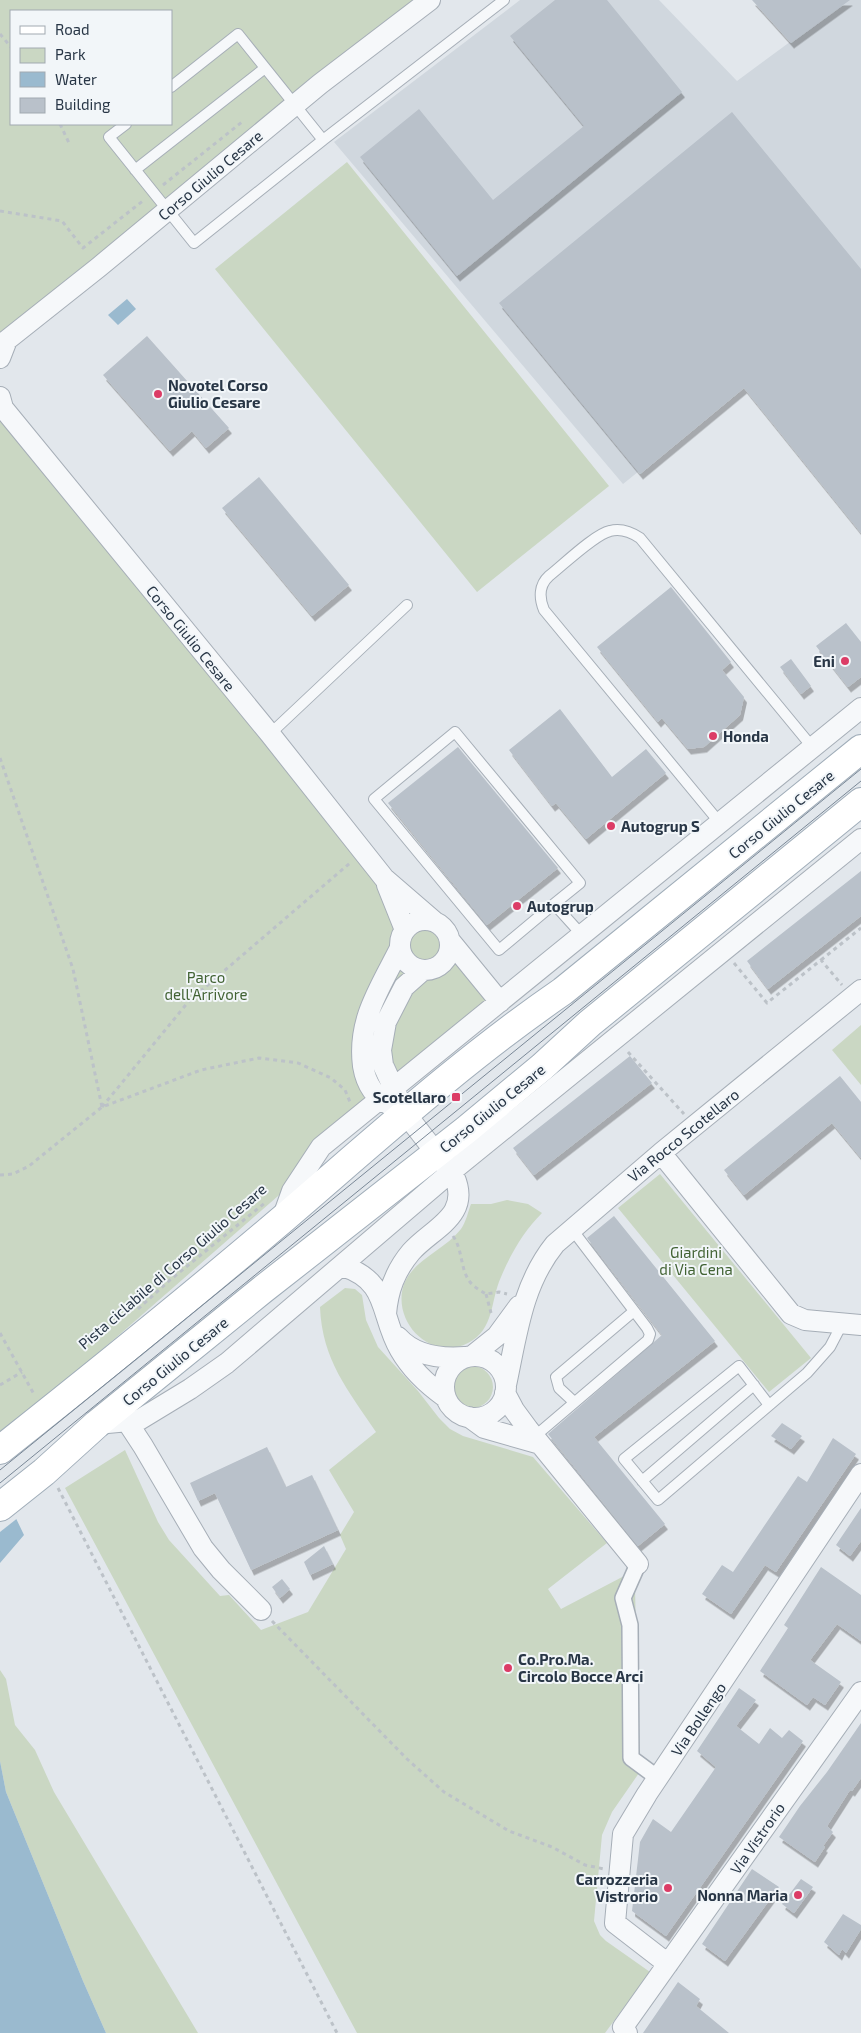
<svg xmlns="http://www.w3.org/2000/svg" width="861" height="2033" viewBox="0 0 861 2033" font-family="'Exo 2',sans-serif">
<defs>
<filter id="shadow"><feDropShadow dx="3" dy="5.5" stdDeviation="0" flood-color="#0004"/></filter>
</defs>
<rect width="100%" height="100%" fill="#e2e7ec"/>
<!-- built -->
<path fill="#d0d7de" d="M520 0H659L737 81 847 0H861V292L623 484 334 142Z"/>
<!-- green -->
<path fill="#cad7c3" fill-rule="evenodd" d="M0 0H430L0 358ZM11 11H171V124H11Z
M347 162 609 486 477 592 215 269Z
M0 397 363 853 500 1002 0 1439Z
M861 1025V1085L832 1050Z
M660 1174 811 1358 769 1392 618 1208Z
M507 1200 528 1204 542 1213C524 1231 511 1253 501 1277 490 1301 495 1329 468 1343 431 1362 391 1322 404 1284 414 1259 445 1250 461 1229 466 1222 468 1212 471 1204H491Z
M345 1288 355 1289 362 1295 366 1320 378 1347 418 1391 439 1418 450 1429 463 1436 533 1457 607 1543 548 1589 561 1609 626 1575 635 1587 639 1773 612 1812 602 1835 594 1921 600 1935 606 1941 650 1972 605 2033H357L65 1488 125 1450 158 1522 169 1540 220 1596 229 1595 261 1630 308 1612 346 1549 340 1535 354 1512 329 1470 376 1432C348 1390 322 1360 320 1307Z
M451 1387a21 21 0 1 1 42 0a21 21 0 1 1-42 0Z
M0 1670 6 1679 15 1725 35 1750 54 1792 198 2033H106L83 1981 6 1792 0 1761Z"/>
<!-- water -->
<path fill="#9abacf" d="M127 299 136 309 118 325 108 315Z
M0 1485 24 1535 0 1563Z
M0 1761 6 1792 83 1981 106 2033H0Z"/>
<!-- pier -->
<path fill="#e2e7ec" d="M0 1482 19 1517 0 1532Z"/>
<!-- building -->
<path fill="#b9c1ca" filter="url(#shadow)" d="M555 0H607L682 92 457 276 360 157 419 109 493 200 584 126 510 36Z
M752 0H850L791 43Z
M732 112 861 269V533L744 388 640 474 499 303Z
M147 336 229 428 206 448 192 431 170 451 103 375Z
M259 477 349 585 312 616 222 508Z
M671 587 731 662 722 670 744 697 740 715 704 747 688 749 662 718 658 722 597 647Z
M846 623 861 642V677L848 687 816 646Z
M791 659 811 686 801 694 780 667Z
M560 709 612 777 646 749 666 773 586 839 556 803 552 806 509 750Z
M458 747 558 868 487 925 388 803Z
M861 871V916L768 989 747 961Z
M630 1056 652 1083 534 1175 513 1148Z
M840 1076 861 1102V1158L832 1123 744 1195 724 1170Z
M614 1216 715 1341 594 1437 665 1524 638 1546 548 1434 662 1335 587 1238Z
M782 1423 802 1436 791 1449 771 1436Z
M833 1438 856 1454 776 1572 765 1565 731 1614 702 1594 722 1565 733 1572 798 1476 807 1482Z
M267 1447 286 1487 312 1475 338 1530 251 1570 215 1493 198 1501 190 1483Z
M861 1508V1541L850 1556 836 1545Z
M324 1546 333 1564 310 1575 304 1562Z
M821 1567 861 1595V1641L837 1624 810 1660 841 1682 825 1705 813 1697 807 1705 760 1671 788 1628 784 1625Z
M282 1579 290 1589 280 1598 272 1587Z
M739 1688 756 1700 736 1726 759 1744 770 1728 782 1738 789 1730 803 1741 666 1936 632 1911 640 1842 653 1819 671 1832 716 1767 697 1751Z
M861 1723V1778L852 1791 850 1790 827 1826 833 1832 823 1846 825 1847 815 1862 779 1837 800 1806 827 1772Z
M752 1869 779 1887 725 1961 702 1944Z
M801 1879 813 1887 794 1913 782 1904Z
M843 1914 861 1925V1929L846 1953 842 1949 839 1955 824 1942Z
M678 1982 700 1999 696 2006 729 2033H643Z"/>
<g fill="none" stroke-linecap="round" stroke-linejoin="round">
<!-- service casing -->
<g stroke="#a6aeb7" stroke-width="12">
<path id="service" d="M126 124 109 137 194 243 323 140 238 34 171 87
M323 140 504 0
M135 170 265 68
M270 734 407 605
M720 823 544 610C539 598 539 585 549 576 563 565 595 534 610 531 621 528 631 532 640 538L813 748
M554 904 580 883 455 732 374 799 499 950 554 904 582 935
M574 1402 559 1388 556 1377 634 1311
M769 1405 739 1366 624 1459 658 1500 807 1373 830 1347 842 1324
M534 1437 648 1340 650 1334 647 1328 571 1228
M642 1481 754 1385"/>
</g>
<!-- pedestrian casing -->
<g stroke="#a6aeb7" stroke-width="18">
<path id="pedestrian" d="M638 1564 623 1598 630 1625 631 1758 658 1778"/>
</g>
<!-- minor casing -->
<g stroke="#a6aeb7" stroke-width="22">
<path id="minor" d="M0 358 7 340 99 267 320 84 430 0
M0 397 3 408 270 734 384 878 435 922
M387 885 405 930
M400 945a25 25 0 1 1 50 0a25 25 0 1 1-50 0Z
M451 942 500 1002
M390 1105C374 1097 366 1084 363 1066 357 1020 380 988 400 948
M661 1153 791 1314 805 1320 861 1325
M282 1219 292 1191 321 1147 861 708
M342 1266C390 1281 379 1314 400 1350 411 1369 428 1385 445 1397
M386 1314C388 1290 395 1271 411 1252 432 1228 472 1216 454 1176L405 1113 383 1065 381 1050 386 1022 404 987 422 971
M398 1337C415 1356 440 1359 465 1357
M472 1356 497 1336 519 1306
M444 1387a31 31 0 1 1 62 0a31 31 0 1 1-62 0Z
M506 1385C517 1334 522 1285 555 1244L661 1153 861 990
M505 1393 514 1410 528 1429 638 1564
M120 1411 143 1446 203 1548 221 1570 261 1610
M469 1417 484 1428 540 1444
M97 1424 139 1420 190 1389 227 1363 452 1171 861 839
M668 1964 615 1923 623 1834 647 1794 861 1474
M627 2033 623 2027 861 1692"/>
</g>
<!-- primary casing -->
<g stroke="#a0adb9" stroke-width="30">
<path id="primary" d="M0 1450C96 1374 191 1297 284 1218 375 1140 464 1059 563 991L861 749
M0 1507 44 1472 97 1424 262 1290 466 1130 542 1067 590 1023 861 802"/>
</g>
<!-- path -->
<path stroke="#bcc2c8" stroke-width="3" stroke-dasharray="4 4" stroke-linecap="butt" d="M0 34 11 47
M60 124 69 143
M163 185 242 122
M0 211 62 221 83 248 144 200
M0 758 73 969 102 1107
M821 960 861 928
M734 963 767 1003 821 960 842 985
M628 1052 684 1114
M102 1107 189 1001 350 863
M0 1175 13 1174 29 1166 102 1107 201 1070 259 1058 298 1063 331 1078 345 1090 350 1102
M453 1236C463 1250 460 1269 470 1282 474 1287 481 1291 486 1294L499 1292 507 1294
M486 1294 491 1313
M138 1309 170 1280 266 1202
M0 1333 35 1396
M0 1385 22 1372
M58 1488 337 2033
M272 1621 407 1759 444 1792 509 1831 552 1847 585 1865 604 1869"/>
<!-- service -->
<use href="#service" stroke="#f6f8fa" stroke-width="10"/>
<!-- pedestrian -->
<use href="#pedestrian" stroke="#f6f8fa" stroke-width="15"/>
<!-- minor -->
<use href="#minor" stroke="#f6f8fa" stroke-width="20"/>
<!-- primary -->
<use href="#primary" stroke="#fff" stroke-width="28"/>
<!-- tram -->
<path stroke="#7a8897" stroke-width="1" d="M0 1470 861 769
M0 1483 861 781"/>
</g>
<!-- markers -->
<g fill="#dc3c66" stroke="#f2f6f9" stroke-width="2">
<circle cx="158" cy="394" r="5"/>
<circle cx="845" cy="661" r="5"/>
<circle cx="713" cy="736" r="5"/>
<circle cx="611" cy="826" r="5"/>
<circle cx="517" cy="906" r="5"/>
<rect x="451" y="1092" width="10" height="10" rx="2.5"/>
<circle cx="508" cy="1668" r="5"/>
<circle cx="668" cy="1888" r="5"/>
<circle cx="798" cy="1895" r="5"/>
</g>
<g text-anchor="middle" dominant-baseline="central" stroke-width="4" stroke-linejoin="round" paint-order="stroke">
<!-- street labels -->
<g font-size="15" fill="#283646" stroke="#f2f6f9">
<text transform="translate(210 175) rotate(-40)">Corso Giulio Cesare</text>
<text transform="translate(191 638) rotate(51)">Corso Giulio Cesare</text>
<text transform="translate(781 814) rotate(-39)">Corso Giulio Cesare</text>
<text transform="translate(492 1108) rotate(-39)">Corso Giulio Cesare</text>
<text transform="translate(683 1135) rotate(-39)">Via Rocco Scotellaro</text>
<text transform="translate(172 1266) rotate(-41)">Pista ciclabile di Corso Giulio Cesare</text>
<text transform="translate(175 1361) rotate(-39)">Corso Giulio Cesare</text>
<text transform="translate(698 1719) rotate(-56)">Via Bollengo</text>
<text transform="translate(757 1838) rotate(-55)">Via Vistrorio</text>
</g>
<!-- poi labels -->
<g font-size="15" font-weight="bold" fill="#283646" stroke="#f2f6f9" text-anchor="start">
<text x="168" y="385">Novotel Corso<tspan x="168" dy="17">Giulio Cesare</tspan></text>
<text x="835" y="661" text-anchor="end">Eni</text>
<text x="723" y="736">Honda</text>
<text x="621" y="826">Autogrup S</text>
<text x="527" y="906">Autogrup</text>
<text x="446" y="1097" text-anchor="end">Scotellaro</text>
<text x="518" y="1659">Co.Pro.Ma.<tspan x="518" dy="17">Circolo Bocce Arci</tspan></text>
<text x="658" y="1879" text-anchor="end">Carrozzeria<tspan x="658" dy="17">Vistrorio</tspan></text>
<text x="788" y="1895" text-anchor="end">Nonna Maria</text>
</g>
<!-- park labels -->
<g font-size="15" fill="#426334" stroke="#f2f6f9">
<text x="206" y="977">Parco<tspan x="206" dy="17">dell'Arrivore</tspan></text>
<text x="696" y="1252">Giardini<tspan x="696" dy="17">di Via Cena</tspan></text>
</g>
</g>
<!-- legend -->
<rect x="10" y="10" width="162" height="115" fill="#f2f6f9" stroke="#a1a9b1"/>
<rect x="20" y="26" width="25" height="8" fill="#ffffff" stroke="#a1a9b1"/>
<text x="55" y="35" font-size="15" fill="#283646">Road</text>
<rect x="20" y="48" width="25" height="15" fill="#cad7c3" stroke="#a1a9b1"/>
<text x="55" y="60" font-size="15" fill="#283646">Park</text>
<rect x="20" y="72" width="25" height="15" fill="#9abacf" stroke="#a1a9b1"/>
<text x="55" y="85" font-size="15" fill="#283646">Water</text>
<rect x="20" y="98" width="25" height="15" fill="#b9c1ca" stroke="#a1a9b1"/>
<text x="55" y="110" font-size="15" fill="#283646">Building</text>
</svg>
